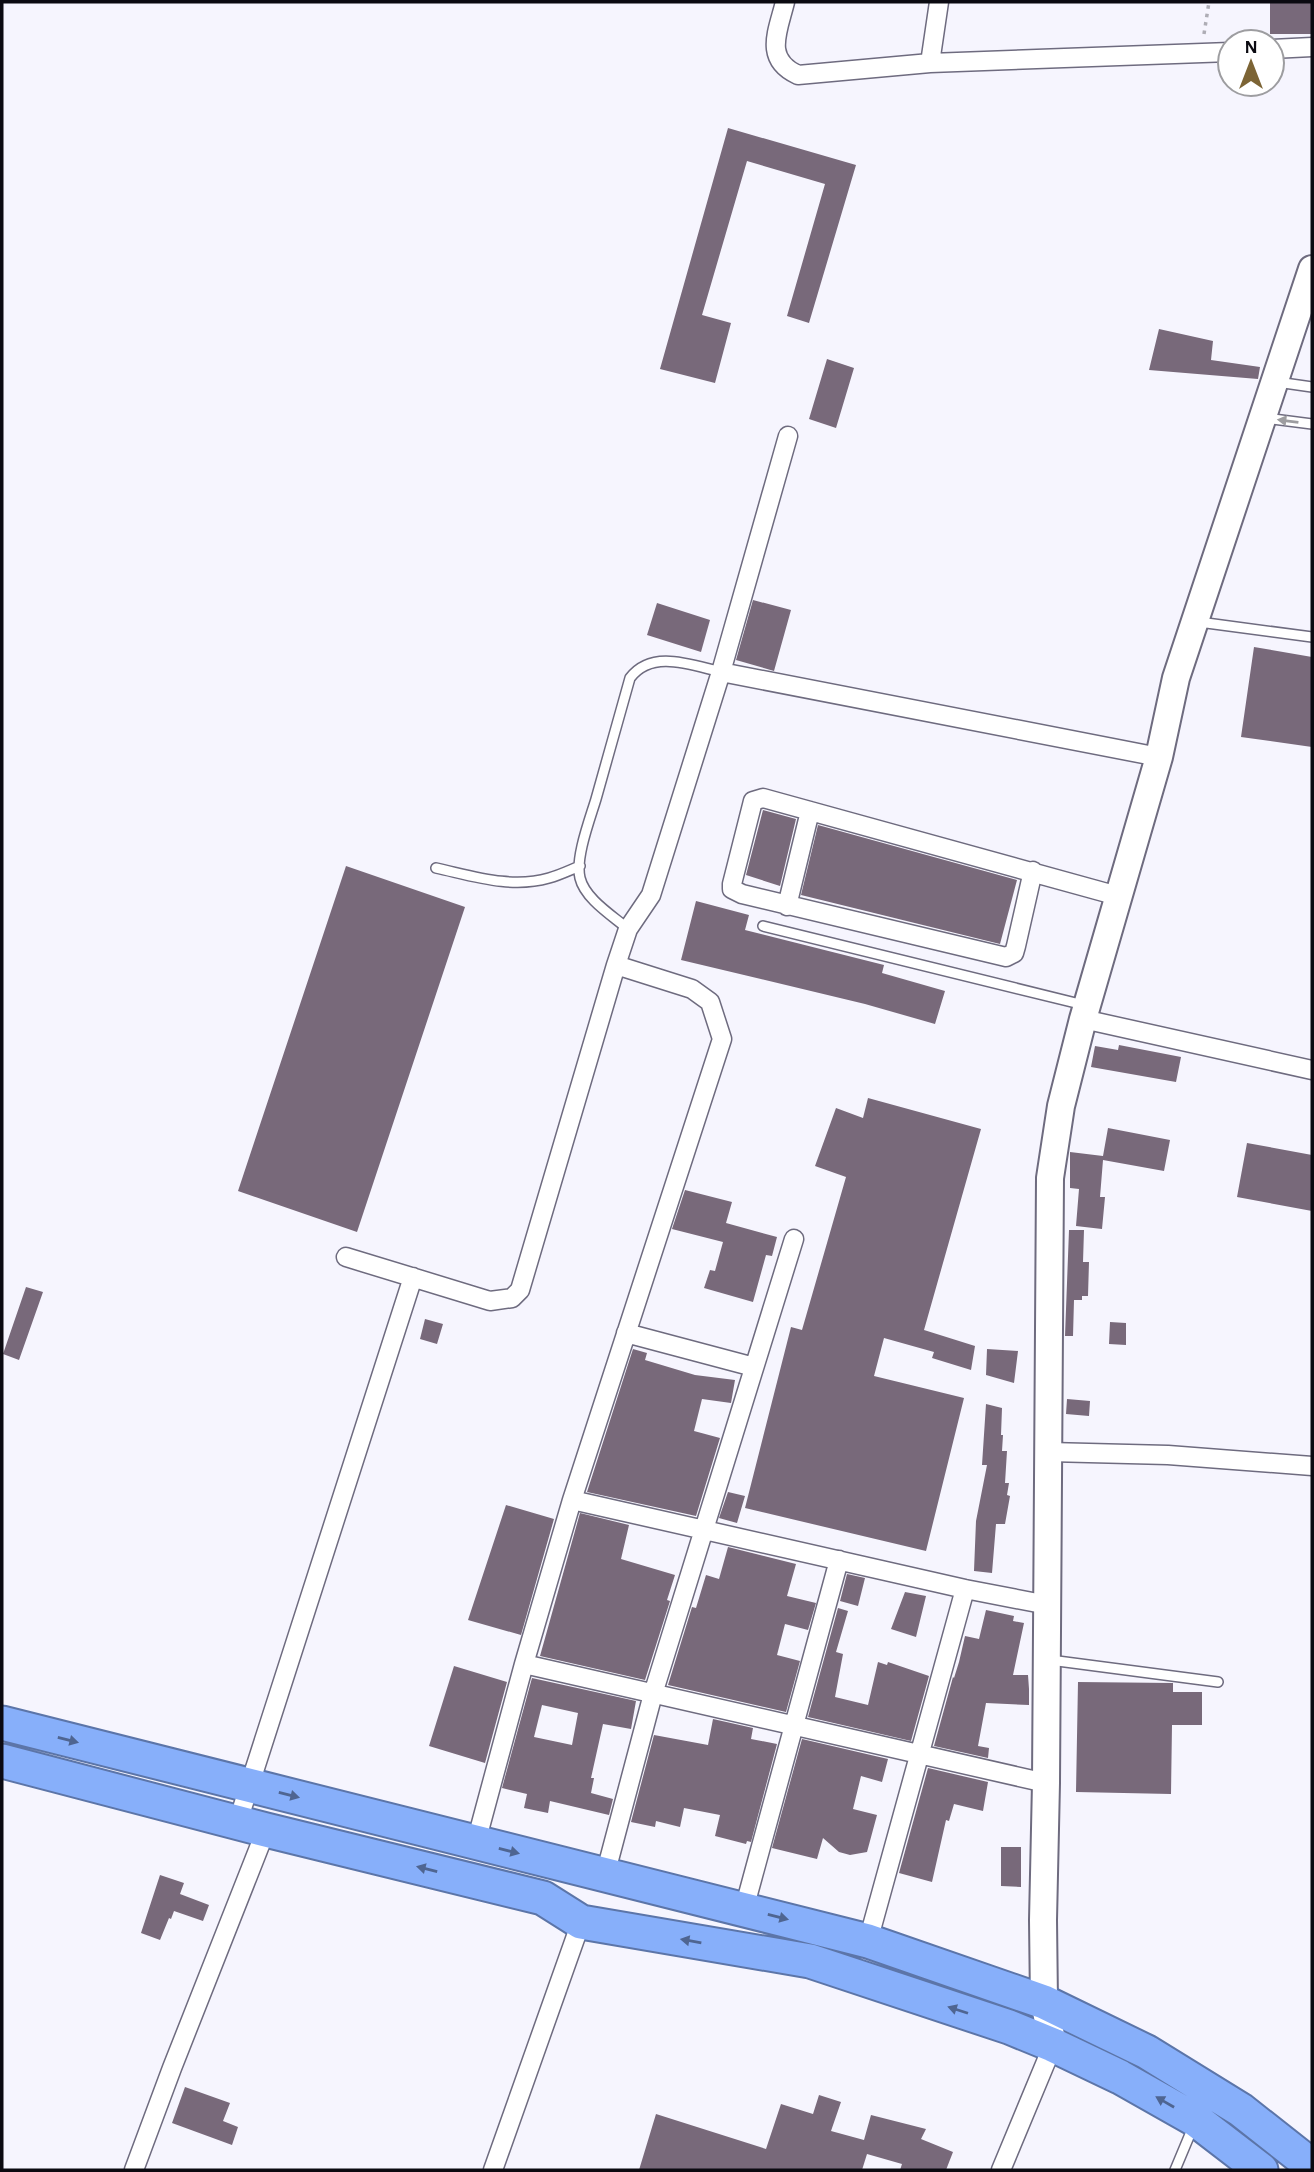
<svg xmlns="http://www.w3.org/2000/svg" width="1314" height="2172" viewBox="0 0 1314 2172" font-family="'Alegreya Sans',sans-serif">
<rect width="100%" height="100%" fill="#f6f5fe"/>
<!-- building -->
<path fill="#78697a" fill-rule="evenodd" d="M1270 2H1312V34H1270Z
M728 128 856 165 809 323 787 316 825 184 747 161 702 315 731 323 715 383 660 369Z
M1159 329 1213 341 1211 360 1260 367 1258 379 1149 370Z
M827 359 854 368 836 428 809 419Z
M753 600 791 610 774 671 736 660Z
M657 603 710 620 701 652 647 635Z
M1254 647 1312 657V747L1241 737Z
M763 810 796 819 780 886 746 875Z
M818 825 1017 880 1000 944 801 895Z
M346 866 465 907 357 1232 238 1191Z
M696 901 749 915 745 930 884 965 882 973 945 991 935 1024 865 1004 681 960Z
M1119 1045 1181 1057 1176 1082 1091 1067 1095 1046 1118 1050Z
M868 1098 981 1129 924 1330 975 1346 971 1370 932 1358 934 1352 884 1338 874 1376 964 1398 926 1551 745 1508 791 1327 802 1330 846 1177 815 1166 836 1108 863 1118Z
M1108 1128 1170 1140 1164 1171 1103 1160 1100 1197H1105L1102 1229 1076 1226 1079 1189 1070 1188V1152L1103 1156Z
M1247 1143 1312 1155V1211L1237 1197Z
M685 1190 732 1202 726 1223 777 1237 772 1256 766 1255 753 1302 704 1288 710 1270 715 1271 723 1242 672 1229Z
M1069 1230H1084L1083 1262H1089L1088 1296H1082V1300H1074L1073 1336H1065Z
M26 1287 43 1292 19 1360 3 1354Z
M425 1319 443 1324 437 1344 420 1339Z
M1110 1322 1126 1323V1345L1109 1344Z
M633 1349 647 1353 645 1360 695 1375 735 1380 731 1403 702 1399 694 1431 720 1438 696 1516 587 1492Z
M987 1349 1018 1351 1014 1383 986 1375Z
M1067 1399 1090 1401 1089 1416 1066 1414Z
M986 1404 1002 1408 1001 1435H1003L1002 1451H1007L1005 1483H1009L1007 1495 1010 1496 1005 1524H996L992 1573 974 1571 976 1521 987 1465H982Z
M728 1492 745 1496 737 1523 719 1518Z
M506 1505 554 1519 521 1635 468 1620Z
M580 1513 629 1525 621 1559 675 1575 667 1600 670 1601 645 1680 540 1656Z
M728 1547 796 1564 787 1596 816 1603 808 1630 785 1624 777 1655 800 1661 786 1712 668 1685 692 1607 696 1608 706 1575 719 1579Z
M847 1574 865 1578 858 1606 840 1601Z
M905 1592 926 1596 916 1637 891 1629Z
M838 1608 848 1611 836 1652 843 1654 835 1697 868 1705 878 1662 887 1665 888 1662 929 1676 911 1741 808 1717Z
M986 1610 1014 1616 1013 1621 1024 1623 1013 1675H1028L1029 1689V1705L986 1703 978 1746 989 1748 988 1758 934 1746 953 1677 954 1678 959 1662 965 1636 979 1639Z
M454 1666 507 1682 485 1763 429 1746Z
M532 1678 636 1701 631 1729 603 1724 591 1778H594L591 1793 613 1799 609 1815 550 1801 548 1813 524 1808 527 1794 502 1788ZM542 1705 578 1713 572 1745 534 1737Z
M1078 1682 1173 1683V1692H1202V1725H1172L1171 1794 1076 1792Z
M713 1719 753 1728 751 1739 777 1744 751 1842 747 1841 746 1844 715 1836 720 1815 684 1808 680 1827 656 1821 655 1827 631 1822 654 1735 708 1745Z
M802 1739 888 1759 882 1782 861 1776 853 1809 877 1815 867 1852 850 1855 839 1852 823 1838 817 1859 772 1848Z
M928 1768 988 1782 983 1811 954 1804 949 1821 946 1820 932 1882 899 1873Z
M1001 1847H1021V1887L1001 1886Z
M160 1875 184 1883 180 1894 209 1905 203 1921 174 1911 171 1919 169 1918 160 1940 141 1933Z
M185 2087 230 2103 223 2121 238 2127 232 2145 172 2123Z
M819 2095 841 2102 831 2131 864 2140 871 2115 926 2129 921 2139 953 2152 946 2170H900L902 2164 867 2154 862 2170H639L656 2114 766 2149 781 2104 813 2114Z"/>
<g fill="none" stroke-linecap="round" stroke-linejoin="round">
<!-- lane casing -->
<g stroke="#6e6b7f" stroke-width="12">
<path id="lane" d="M1277 382 1312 387
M1265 418 1312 424
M1199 622 1312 637
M436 868C473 876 511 889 549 878 560 875 570 870 580 866
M763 926 1084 1005
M628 929C613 916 585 899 580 878 575 858 590 819 596 799 607 759 619 718 630 678 652 649 691 665 721 672
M1050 1660 1218 1682
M1175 2170 1193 2127"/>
</g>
<!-- street casing -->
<g stroke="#6e6b7f" stroke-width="21">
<path id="street" d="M785 2C778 31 763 59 798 75L930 63 1230 52
M1272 49 1312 47
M930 63 939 2
M721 672 1159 757
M1033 871 1016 946 1014 953 1006 957 742 894 732 889V884L752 805 753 801 763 798 1118 896
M787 906 810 811
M1083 1019 1312 1070
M346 1257 490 1301 512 1298 520 1290 616 965 628 929 651 895 721 672 788 436
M626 1333 754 1367
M1049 1452 1168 1455 1312 1466
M572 1500 965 1589 1048 1605
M524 1664 1046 1783
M238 1821 413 1277
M476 1842 524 1664 572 1500 722 1039 710 1002 692 989 616 965
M605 1875 653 1694 794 1239
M744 1909 839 1560
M868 1941 965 1589
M134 2170 172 2068 266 1830
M493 2170 581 1922
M1001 2170 1053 2045"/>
</g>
<!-- secondary casing -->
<g stroke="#6e6b7f" stroke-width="30">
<path id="secondary" d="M1053 2045 1044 2002 1043 1920 1046 1783 1050 1178 1061 1106 1083 1019 1159 757 1176 678 1312 269"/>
</g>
<!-- highway casing -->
<g stroke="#5c75a8" stroke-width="37">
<path id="highway" d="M2 1723 868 1941 1044 2002 1147 2052 1241 2110 1312 2166
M2 1761 266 1830 543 1898 581 1922 810 1961 1009 2027 1053 2045 1120 2077 1196 2120 1261 2170"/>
</g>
<!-- path -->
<path stroke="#aeadb5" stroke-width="3.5" stroke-dasharray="3.5 5" stroke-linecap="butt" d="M1204 34 1209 2"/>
<!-- lane -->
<use href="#lane" stroke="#fff" stroke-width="9"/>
<!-- street -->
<use href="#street" stroke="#fff" stroke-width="18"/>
<!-- secondary -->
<use href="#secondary" stroke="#fff" stroke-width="26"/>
<!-- highway -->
<use href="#highway" stroke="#87affa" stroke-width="33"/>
</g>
<!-- one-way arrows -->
<defs><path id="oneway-solid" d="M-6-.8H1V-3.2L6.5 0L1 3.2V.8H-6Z" transform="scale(1.75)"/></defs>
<use fill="#9d9da0" href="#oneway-solid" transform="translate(1288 421) rotate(-173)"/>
<g fill="#4f6591">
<use href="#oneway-solid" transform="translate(68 1740) rotate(14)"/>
<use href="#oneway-solid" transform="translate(289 1795) rotate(14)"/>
<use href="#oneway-solid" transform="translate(509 1851) rotate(14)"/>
<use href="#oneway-solid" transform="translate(427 1869) rotate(-166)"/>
<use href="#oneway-solid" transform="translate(778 1917) rotate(14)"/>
<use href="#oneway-solid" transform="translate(691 1941) rotate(-170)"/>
<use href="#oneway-solid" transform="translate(958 2010) rotate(-162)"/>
<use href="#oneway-solid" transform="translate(1165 2102) rotate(-150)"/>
</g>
<!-- border -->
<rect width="1314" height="2172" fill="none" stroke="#0b0a11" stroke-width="7"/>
<!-- north arrow -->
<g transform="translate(1251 63)"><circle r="33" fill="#ffffff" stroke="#9d9da0" stroke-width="2"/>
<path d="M0-5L12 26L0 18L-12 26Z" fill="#7c6435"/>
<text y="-10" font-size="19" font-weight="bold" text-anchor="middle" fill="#0b0a11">N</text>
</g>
</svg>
